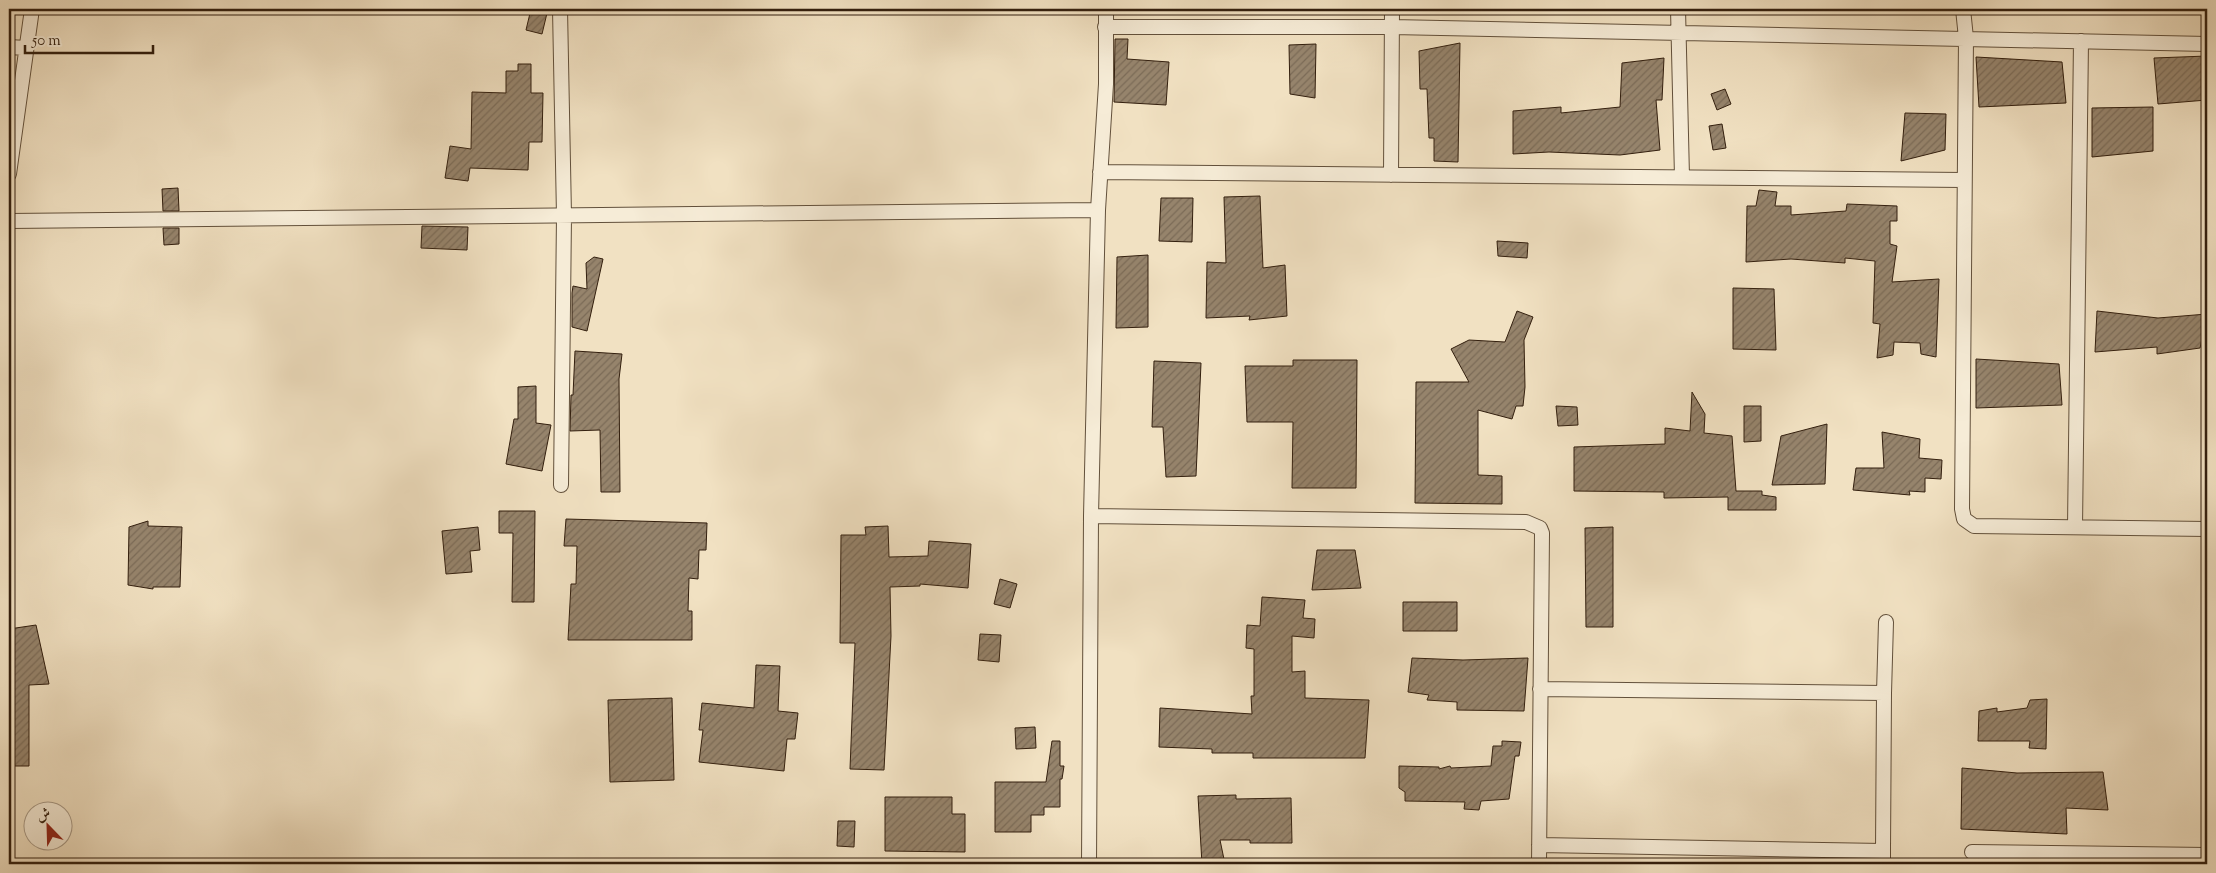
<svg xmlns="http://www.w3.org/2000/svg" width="2216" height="873" viewBox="0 0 2216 873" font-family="'Sorts Mill Goudy',Amiri,serif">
<defs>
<pattern id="building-hatch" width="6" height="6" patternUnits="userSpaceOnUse" patternTransform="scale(1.25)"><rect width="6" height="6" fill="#96846c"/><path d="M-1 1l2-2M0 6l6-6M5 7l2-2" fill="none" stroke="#7b6b57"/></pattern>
</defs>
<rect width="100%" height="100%" fill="#f1e1c2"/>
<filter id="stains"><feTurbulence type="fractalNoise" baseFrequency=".004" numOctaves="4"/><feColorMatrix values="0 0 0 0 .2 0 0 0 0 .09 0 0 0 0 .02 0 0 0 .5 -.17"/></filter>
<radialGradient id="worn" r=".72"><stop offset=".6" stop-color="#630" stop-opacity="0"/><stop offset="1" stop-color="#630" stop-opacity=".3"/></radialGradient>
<!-- building -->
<path fill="url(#building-hatch)" stroke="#331f0e" d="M531 9H548L542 34 526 30Z
M1115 39H1128L1127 59 1169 62 1166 105 1114 102Z
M1460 43 1458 162 1434 161V138H1429L1427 89H1420L1419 51Z
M1316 44 1315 98 1290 94 1289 45Z
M2207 56V100L2158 104 2154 58Z
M1976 57 2062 62 2066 103 1979 107Z
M1664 58 1662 100H1656L1660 150 1620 155 1549 152 1513 154V111L1561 107V113L1620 107 1622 63Z
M518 64H531V93H543L542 142H529L528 170 470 168 468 181 445 178 450 146 471 149 472 92 506 93V71H518Z
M1725 89 1731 104 1717 110 1711 94Z
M2153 107V151L2092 157V108Z
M1905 113 1946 114 1945 150 1901 161Z
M1722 124 1726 148 1713 150 1709 126Z
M178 188 179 211H163L162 189Z
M1759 190 1777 192 1775 206H1791V215L1846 211 1847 204 1897 206V221H1890V244L1897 246 1892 282 1939 279 1936 357 1921 354 1920 343 1894 342 1893 355 1877 358 1880 324 1873 323 1875 261 1845 258V263L1791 259 1746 262 1747 206H1756Z
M1260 196 1263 268 1285 265 1287 316 1249 320 1250 316 1206 318 1207 262 1226 263 1224 197Z
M1161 198H1193L1192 242 1159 241Z
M422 226 468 227 467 250 421 248Z
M163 228H179V244L164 245Z
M1497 241 1528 243 1527 258 1498 256Z
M1148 255V327L1116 328 1117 257Z
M594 257 603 259 587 331 572 327V293L573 286 587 289 586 263Z
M1733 288 1774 289 1776 350 1733 349Z
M1517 311 1533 317 1524 340 1525 387 1523 406H1516L1512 419 1478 410V475L1502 476V504L1415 503 1416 382H1469L1451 349 1469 340 1505 342Z
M2097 311 2158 318 2207 314V318L2200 348 2157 354V347L2095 352Z
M575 351 622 354 619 379 620 492H601L600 430 570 431 571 395H573Z
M1976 359 2059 364 2062 405 1976 408Z
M1293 360H1357L1356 488H1292L1293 422H1247L1245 366H1293Z
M1154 361 1201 363 1196 476 1166 477 1163 427H1152Z
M536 386V423L551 425 542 471 506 464 514 419H518V387Z
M1692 392 1705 414 1704 433 1732 436 1736 491H1762V495L1776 497V510H1728V497L1664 498V492L1574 491V447L1665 444V428L1690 431Z
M1556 406 1577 407 1578 425 1558 426Z
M1744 406H1761V441L1744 442Z
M1827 424 1825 484 1772 485 1781 436Z
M1882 432 1920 439 1919 458 1942 460 1941 479 1925 478V492L1909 491 1910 495 1853 490 1856 468H1884Z
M499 511H535L534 602H512L513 533H499Z
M566 519 707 523 706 550H699L698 579 689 578 688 611H692V640H568L571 584H576L577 546H564Z
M148 521V526L182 527 180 587H153V589L128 585 129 527Z
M888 526 889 557 928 556 929 541 971 544 968 588 920 584V586L890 587 891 636 884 770 850 769 855 643H840L841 535H866L865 527Z
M478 527 480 550 470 551 472 572 446 574 442 531Z
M1613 527V627H1586L1585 528Z
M1317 550H1355L1361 588 1312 590Z
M1000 579 1017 584 1010 608 994 604Z
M1262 597 1305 600 1303 618 1315 619 1314 638 1292 636V672L1305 671V698L1369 700 1365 758H1253V753H1212V749L1159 747 1160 708 1252 714 1251 696H1254V649L1246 648 1247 625 1260 626Z
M1403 602H1457V631H1403Z
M36 625 49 684 29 685V766H9V629Z
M980 634 1001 635 999 662 978 660Z
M1412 658 1463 660 1528 658 1524 711 1457 710V702L1427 700 1429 695 1408 692Z
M756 665 780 666 778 711 798 713 795 739H787L784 771 699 762 703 730H699L702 703 754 708Z
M672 698 674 780 610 782 608 700Z
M2047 699 2046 749 2029 748 2030 741H1978L1979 711 1997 708V712L2027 708 2030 700Z
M1035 727 1036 748 1016 749 1015 728Z
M1052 741H1060V766H1064L1062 779H1060V807H1044V815H1031V832H995V782H1046Z
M1502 741 1521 742 1519 756H1515L1509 799 1481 801 1479 810 1464 809 1465 802 1405 801V792L1399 788V766L1439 767V769L1450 766 1451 768 1491 766 1493 746H1502Z
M1962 768 2017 773 2103 772 2108 810 2066 808 2067 834 1961 829Z
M1236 795V799L1291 798 1292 843H1250V840H1220L1225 864H1202L1198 796Z
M885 797H952V814H965V852L885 851Z
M838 821H855L854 847 837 846Z"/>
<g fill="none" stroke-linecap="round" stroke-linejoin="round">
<!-- minor casing -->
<g stroke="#62503b" stroke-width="16">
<path id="minor" d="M560 9 564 216 561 485
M1678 9 1682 177
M1963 9 1966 38 1962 509 1964 519 1974 526 2207 529
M1105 27H1392L2207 44
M9 47 26 48
M1100 172 1964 180
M9 174 32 9
M1391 175 1392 9
M9 221 1098 210
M1091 516 1526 522 1540 528 1542 533 1539 864
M2075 527 2081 41
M1884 693 1886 622
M1539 845 1883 851 1884 693 1540 689
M1972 852 2207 855
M1089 864 1091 516 1098 210 1106 84V9
M1883 864V851"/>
</g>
<!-- minor -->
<use href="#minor" stroke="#f6ecd7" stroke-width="14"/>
</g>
<!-- margin -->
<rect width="2216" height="873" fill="none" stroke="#f1e1c2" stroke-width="30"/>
<rect x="10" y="10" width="2196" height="853" fill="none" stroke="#331f0e" stroke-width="2.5"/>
<rect x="15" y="15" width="2186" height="843" fill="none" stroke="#331f0e"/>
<!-- north arrow -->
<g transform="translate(48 826) rotate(337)"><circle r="24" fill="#f6ecd7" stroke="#a89a87"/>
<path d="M0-4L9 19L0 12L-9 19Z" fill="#8f2418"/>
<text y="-8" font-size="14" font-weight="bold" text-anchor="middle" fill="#331f0e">ش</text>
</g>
<!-- scale -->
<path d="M25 45v8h128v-8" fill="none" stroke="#331f0e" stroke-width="2.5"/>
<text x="32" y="45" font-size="15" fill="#331f0e" stroke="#f6ecd7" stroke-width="4" paint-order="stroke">50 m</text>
<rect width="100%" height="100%" filter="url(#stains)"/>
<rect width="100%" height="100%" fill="url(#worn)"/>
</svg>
